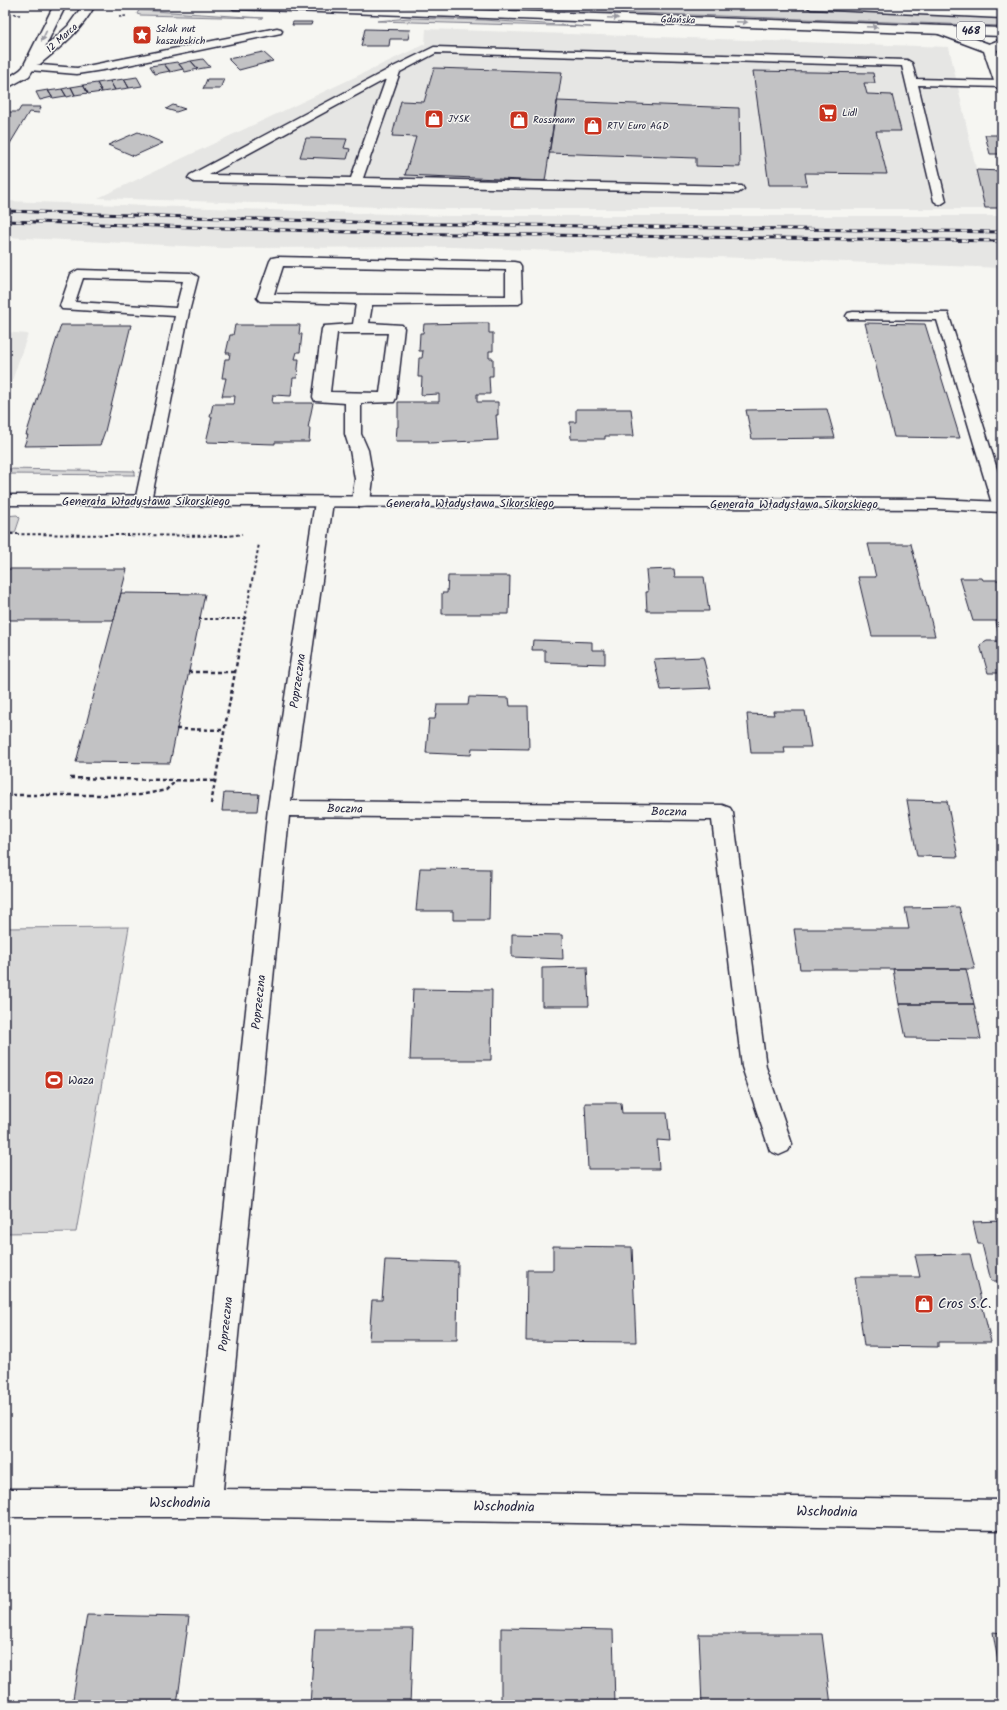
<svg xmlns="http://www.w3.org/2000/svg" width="1007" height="1710" viewBox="0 0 1007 1710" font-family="Kalam,sans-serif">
<rect width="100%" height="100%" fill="#f6f6f2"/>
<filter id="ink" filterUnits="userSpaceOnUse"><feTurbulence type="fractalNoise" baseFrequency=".025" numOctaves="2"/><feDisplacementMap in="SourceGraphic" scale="8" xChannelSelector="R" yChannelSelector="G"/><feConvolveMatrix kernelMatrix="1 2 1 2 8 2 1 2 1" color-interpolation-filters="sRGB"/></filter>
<g filter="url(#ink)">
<!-- built -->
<path fill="#e6e6e4" d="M426 29 949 47 985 209H440L98 198 425 44Z
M5 201 448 216H1002V268L454 247 223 248 5 237Z
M5 332 28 334 5 401Z"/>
<!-- green -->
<path fill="#d7d7d7" stroke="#7c7c89" d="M410 5H706L1002 18V26Z
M139 10 263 18 140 15 137 14Z
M409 18 483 20 591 27 377 21Z
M5 469 134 471 135 472V475L5 474Z
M17 515 20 518 15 533 5 532V516Z
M129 927 76 1232 5 1233V928Z"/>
<!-- building -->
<path fill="#c2c2c4" stroke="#22223b" d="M293 22H312L311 25H292Z
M365 29 410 30 408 39H390L389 46H361Z
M263 52 273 61 239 70 228 59Z
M203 59 210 67 198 69 191 61Z
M191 61 198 69 185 72 179 64Z
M177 62 183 69 170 72 164 64Z
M164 64 170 71 155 74 150 66Z
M434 68 562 72 545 181 405 175 416 137 392 136 401 101 424 102Z
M753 71 873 73 875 83H864L867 94 892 95 901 131H876L887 174 805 173 807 185H769Z
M137 77 142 86 129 88 124 79Z
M124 79 129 88 115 90 110 81Z
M207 79H224L220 89H203Z
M110 81 115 90 102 92 97 83Z
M97 83 102 92 88 94 83 85Z
M83 85 88 93 75 95 71 87Z
M71 87 75 95 67 97 62 89Z
M62 89 66 96 53 98 48 91Z
M48 90 52 97 40 100 36 92Z
M557 101 739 108 740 167 696 166V158L549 153Z
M173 105 185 109 176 112 166 109Z
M21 107H41L39 113 29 112 5 152V116L7 112H18Z
M138 132 163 143 134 156 108 145Z
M985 135H1002V154H990Z
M306 138 347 139 344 148 350 149 347 159 300 157Z
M976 170 1002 171V208H985Z
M469 323H489V333H493V351H489V358H493V376H489L490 394H477V402H498V415H496L498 440 429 443V441H396L397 427H398V402H439V394L421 395 422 377H418L419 358H422L423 351H419L420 333H423L424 324Z
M865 323 925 324 960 438 894 437Z
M61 325H131L105 431 100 445 24 446 28 435H26Z
M235 325H300L299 334H302L300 352H297L295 359H299L297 378H293L291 396 273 395 272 403H313L308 428H310L309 442H275V444L206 442 212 417H210L213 404H234L235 396H222L226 378H222L225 359H229L230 353H226L230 335H233Z
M576 409H631L634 436H605V439H571L570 422H576Z
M827 409 835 438 752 439 746 410Z
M868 544H911L935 636H872L858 577H876Z
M5 569H127L114 620H5Z
M674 569 675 577H704L709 611H647L646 592H648L646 570Z
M448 576H510L509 614H442V593H447Z
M960 578H982L983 580H1002V621H973Z
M121 593 205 594 170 763 76 762Z
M996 621H1002V640L997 627Z
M533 640 592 642V650H605V664L545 662V650H532Z
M987 641H1002V673H988L980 645Z
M703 657 711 688 661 690 654 659Z
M469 697 509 698 510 706H528L529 749 472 748 471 755 426 753 429 719H435L437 705H468Z
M773 711H805L811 747H784L785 753H751L747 714 774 715Z
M224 793 259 794 257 811H222Z
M907 800 947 801 958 857 917 856Z
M420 868 490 869 489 920H453V911H416Z
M959 907 975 969H800L794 929H909L905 908Z
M512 934 562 935 563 959 512 957Z
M587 967 589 1006H542V968Z
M893 969H966L974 1004H899Z
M413 989 492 990 491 1060H410Z
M899 1004H974L981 1039 906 1038Z
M585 1103H621L622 1113H667L670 1141 657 1140 659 1169H588Z
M1002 1221V1281H991L982 1244H978L973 1222Z
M553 1246 632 1247 636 1342 526 1341 527 1270H553Z
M970 1254 991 1342H938V1347L864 1346 855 1277H920L915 1255Z
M385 1260 458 1262 457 1340H369L372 1300H382Z
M87 1615 189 1617 177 1705H72Z
M501 1628 613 1630 615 1705H501Z
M315 1629H413L410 1705H310Z
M993 1632 1002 1633V1686Z
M699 1634H822L831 1705H702Z"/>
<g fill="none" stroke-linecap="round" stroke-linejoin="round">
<!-- service casing -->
<g stroke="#22223b" stroke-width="3">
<path id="service" d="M277 28 281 29 282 31 281 33 109 69 77 74 29 70 24 67 29 64 77 68Z
M434 47 907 60 912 63 916 79 1001 81 1002 87 918 85 946 201 940 205 934 201 902 66 436 53 400 72 363 178 742 186 744 189 738 193 194 182 188 178 190 175 391 68ZM386 79 351 178 209 175Z
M78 270 191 273 198 277 189 312 151 501 148 504H138L135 501 175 316 62 309 60 306 71 274ZM83 278 183 281 176 308 75 302Z
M853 312 948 313 1002 485V511L996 510 993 507 937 320 848 319 846 316 848 313Z"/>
</g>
<!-- minor casing -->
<g stroke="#22223b" stroke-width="3">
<path id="minor" d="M940 26 989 44 1002 39V48L997 50 1002 67V91L996 87 984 51 936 33 934 30 936 27Z
M277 257 514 262 519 263 521 266 522 301 519 304 372 305 369 323 402 325 404 328 396 398 394 402 361 403V434L368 450 373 479 370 502 367 506 361 507 355 506 352 502 355 479 350 450 345 434V403L315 401 313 397 322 329 324 326 353 324 356 304 260 301 257 298 270 261 272 258ZM283 266 506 270V296L274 294ZM337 333H388L380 393 330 392Z
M324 497 330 498 333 502 291 801 722 805 730 808 733 813 766 1067 792 1144 788 1151 779 1155 770 1151 742 1067 712 820 289 816 223 1489 1002 1500V1530L207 1517H5V1489H194L268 808 315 502 318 498Z"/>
</g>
<!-- tertiary casing -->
<g stroke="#22223b" stroke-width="3">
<path id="tertiary" d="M54 5H66L45 47 68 26 83 5H95C82 30 62 46 40 64L36 65 29 76 5 89V80L20 70 23 67Z
M5 495 936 499 1002 502V512L936 509 5 505Z"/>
</g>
<!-- primary casing -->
<g stroke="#22223b" stroke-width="3">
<path id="primary" d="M228 5H336L1002 28V36L234 9Z
M805 5H887L1002 10V18L811 9Z"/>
</g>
<!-- path-far2 -->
<path stroke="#22223b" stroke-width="1.5" stroke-dasharray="2.5 2" stroke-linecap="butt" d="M5 12 20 15
M119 17 126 16"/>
<!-- path-far1 -->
<path stroke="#22223b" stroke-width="2" stroke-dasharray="3 2.5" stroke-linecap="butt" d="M5 534 229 536 242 534
M199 619H245
M240 646 259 544"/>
<!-- path -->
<path stroke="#22223b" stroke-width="2.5" stroke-dasharray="4 3" stroke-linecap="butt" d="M188 672H235
M176 729 224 730
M70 778 215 781
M5 795H140L166 790 177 780
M211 804 240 645"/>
<!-- service -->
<use href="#service" fill="#f6f6f2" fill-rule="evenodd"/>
<!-- minor -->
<use href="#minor" fill="#f6f6f2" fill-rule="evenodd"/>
<!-- tertiary -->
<use href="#tertiary" fill="#f6f6f2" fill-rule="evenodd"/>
<!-- primary -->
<use href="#primary" fill="#f6f6f2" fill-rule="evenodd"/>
<!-- rail casing -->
<g stroke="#22223b" stroke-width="3">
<path id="rail" d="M5 211 379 223 1002 232
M5 221 380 233 1002 241"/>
</g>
<!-- rail -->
<use href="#rail" stroke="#f6f6f2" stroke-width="2" stroke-dasharray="5.5" stroke-linecap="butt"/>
</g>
<!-- one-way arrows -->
<defs><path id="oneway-solid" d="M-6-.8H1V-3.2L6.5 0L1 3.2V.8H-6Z"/></defs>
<g fill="#9797a0">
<use href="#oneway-solid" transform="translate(613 18) rotate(2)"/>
<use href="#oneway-solid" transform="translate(742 22) rotate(2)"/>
<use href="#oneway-solid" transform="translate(872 27) rotate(2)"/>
<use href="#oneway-solid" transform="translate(44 36) rotate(115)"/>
</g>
</g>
<!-- icons -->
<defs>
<g id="sight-square" transform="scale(1)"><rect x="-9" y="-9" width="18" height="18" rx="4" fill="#c8321e" stroke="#f6f6f2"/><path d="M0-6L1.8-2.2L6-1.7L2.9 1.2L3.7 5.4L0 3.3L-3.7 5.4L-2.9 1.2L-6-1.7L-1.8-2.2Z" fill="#fff"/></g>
<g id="supermarket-square" transform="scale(1)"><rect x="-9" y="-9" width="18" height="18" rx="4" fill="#c8321e" stroke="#f6f6f2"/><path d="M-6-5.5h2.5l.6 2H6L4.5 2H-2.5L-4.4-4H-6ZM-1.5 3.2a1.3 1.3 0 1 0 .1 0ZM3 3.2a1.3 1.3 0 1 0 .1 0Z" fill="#fff"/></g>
<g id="shop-square" transform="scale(1)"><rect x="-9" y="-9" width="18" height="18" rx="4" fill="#c8321e" stroke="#f6f6f2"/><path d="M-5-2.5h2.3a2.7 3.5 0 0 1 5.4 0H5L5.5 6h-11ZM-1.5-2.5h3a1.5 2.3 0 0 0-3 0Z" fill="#fff"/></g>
<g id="stadium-square" transform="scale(1)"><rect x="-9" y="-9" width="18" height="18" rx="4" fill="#c8321e" stroke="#f6f6f2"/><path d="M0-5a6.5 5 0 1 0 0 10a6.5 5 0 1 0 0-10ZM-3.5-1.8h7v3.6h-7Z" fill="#fff"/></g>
</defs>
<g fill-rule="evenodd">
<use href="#sight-square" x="142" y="35"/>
<use href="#supermarket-square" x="828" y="113"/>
<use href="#shop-square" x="434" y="119"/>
<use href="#shop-square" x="519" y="120"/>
<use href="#shop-square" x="593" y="126"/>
<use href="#stadium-square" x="54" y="1080"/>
<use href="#shop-square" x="924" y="1304"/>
</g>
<g text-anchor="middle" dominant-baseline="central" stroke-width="3" stroke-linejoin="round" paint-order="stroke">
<!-- far-street labels -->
<g font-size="10" fill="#22223b" stroke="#f6f6f2">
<text transform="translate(678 20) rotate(2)">Gdańska</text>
<text transform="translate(62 38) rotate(-42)">12 Marca</text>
</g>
<!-- far-poi labels -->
<g font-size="10" fill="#22223b" stroke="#f6f6f2" text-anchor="start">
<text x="156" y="29">Szlak nut<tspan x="156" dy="12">kaszubskich</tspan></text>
<text x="842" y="113">Lidl</text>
<text x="448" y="119">JYSK</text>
<text x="533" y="120">Rossmann</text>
<text x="607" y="126">RTV Euro AGD</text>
</g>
<!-- shield labels -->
<rect fill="#f6f6f2" stroke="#626272" stroke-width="1" x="957" y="22" width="28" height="18" rx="3"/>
<g font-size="11" font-weight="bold" fill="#22223b">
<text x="971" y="31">468</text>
</g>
<!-- street labels -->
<g font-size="12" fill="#22223b" stroke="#f6f6f2">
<text x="146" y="501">Generała Władysława Sikorskiego</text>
<text x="470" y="503">Generała Władysława Sikorskiego</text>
<text x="794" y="504">Generała Władysława Sikorskiego</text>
<text transform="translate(298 681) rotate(-82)">Poprzeczna</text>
<text transform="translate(345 809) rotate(1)">Boczna</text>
<text transform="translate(669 812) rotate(1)">Boczna</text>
<text transform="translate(259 1002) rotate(-84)">Poprzeczna</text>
<text transform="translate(226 1324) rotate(-84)">Poprzeczna</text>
</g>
<!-- poi labels -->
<g font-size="12" fill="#22223b" stroke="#f6f6f2" text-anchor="start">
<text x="68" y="1080">Waza</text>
</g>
<!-- near-poi labels -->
<g font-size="14" fill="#22223b" stroke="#f6f6f2" text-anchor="start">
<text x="938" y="1304">Cros S.C.</text>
</g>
<!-- near-street labels -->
<g font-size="14" fill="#22223b" stroke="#f6f6f2">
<text x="180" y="1503">Wschodnia</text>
<text transform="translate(504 1507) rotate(1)">Wschodnia</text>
<text transform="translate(827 1512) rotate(1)">Wschodnia</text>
</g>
</g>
<!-- margin -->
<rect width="1007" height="1710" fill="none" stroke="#f6f6f2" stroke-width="20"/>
<rect x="10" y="10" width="987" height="1690" fill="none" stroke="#22223b" stroke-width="1.5" filter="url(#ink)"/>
</svg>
